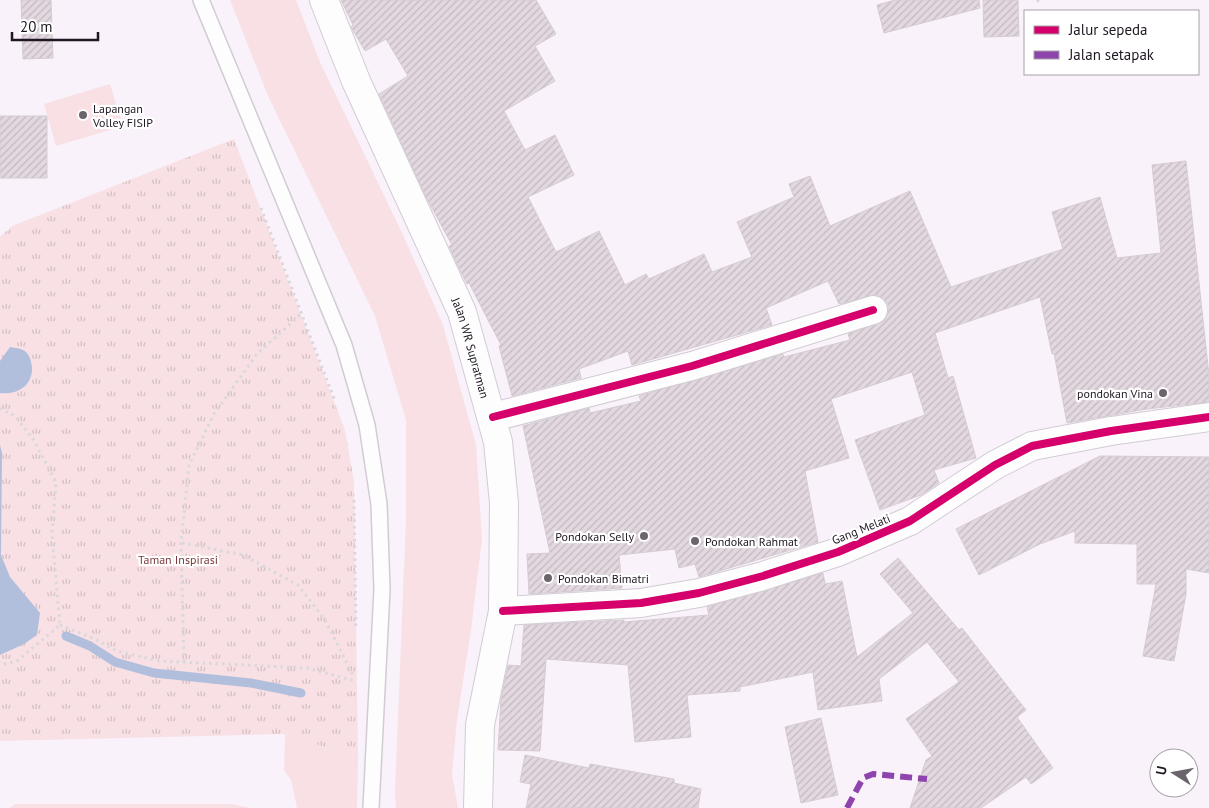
<svg xmlns="http://www.w3.org/2000/svg" width="1209" height="808" viewBox="0 0 1209 808" font-family="'PT Sans',sans-serif">
<defs>
<pattern id="park-tufts" width="24" height="20" patternUnits="userSpaceOnUse" patternTransform="scale(1.25)"><rect width="24" height="20" fill="#f8e0e4"/><path d="M3 7l-1-3M5 7V3M7 7l1-3M15 17l-1-3M17 17v-4M19 17l1-3" fill="none" stroke="#d4bfc3"/></pattern>
<pattern id="building-hatch" width="6" height="6" patternUnits="userSpaceOnUse" patternTransform="scale(1.25)"><rect width="6" height="6" fill="#e3d8e0"/><path d="M-1 1l2-2M0 6l6-6M5 7l2-2" fill="none" stroke="#c2b9c0"/></pattern>
</defs>
<rect width="100%" height="100%" fill="#f9f2fb"/>
<!-- green -->
<path fill="#f8e0e4" d="M230 0H296L320 62 404 237 443 325 476 445 482 539 471 630 457 720 452 774 458 808H396L395 791 406 519V420L375 316 268 96Z
M110 84 123 126 56 146 44 104Z
M285 734 358 758 357 808H297L291 780 284 770Z
M16 804H232L250 808H9Z"/>
<!-- park -->
<path fill="url(#park-tufts)" d="M234 139 345 430 354 482 358 758 285 734 0 741V237L12 226Z"/>
<!-- water -->
<path fill="#b2bfdc" d="M10 347C15 348 22 348 26 352 30 356 31 361 32 367 33 385 18 395 0 393V361Z
M0 445 2 453 1 555 10 577 40 613 37 635 24 644 0 655Z"/>
<g fill="none" stroke-linecap="round" stroke-linejoin="round">
<!-- stream -->
<path stroke="#b2bfdc" stroke-width="9" d="M66 636 90 646 115 662 154 673 251 683 301 693"/>
</g>
<!-- building -->
<path fill="url(#building-hatch)" stroke="#d5ccd2" d="M21 0H51L53 58 23 59Z
M341 0H536L556 34 535 46 555 81 504 111 525 150 555 135 574 175 528 197 556 252 599 231 625 285 646 274 649 279 704 254 712 272 752 257 737 222 794 197 789 184 810 176 830 226 910 191 951 287 1063 249 1052 212 1100 197 1117 258 1161 253 1152 165 1186 161 1209 376V402L1147 409 1067 423 1054 353 1052 354 1040 297 935 333 948 378 953 376 976 458 934 470 939 483 921 495 880 510 855 440 925 415 912 372 831 399 849 458 805 471 818 542 699 577 695 564 679 568 675 549 619 555 622 588 529 594 527 554 550 553 523 426 589 408 590 413 641 401 639 396 783 354 784 357 850 340 848 334 884 321 888 313V305L883 298 876 295 839 304 828 281 766 308 772 325 632 365 628 351 579 369 581 378 512 396 499 346 501 345 469 283 467 284 459 268 449 246 452 245 426 197 379 94 408 76 386 39 365 51 351 27 353 25Z
M895 0H979L980 8 884 33 877 5Z
M983 0H1018L1019 36 984 37Z
M0 116H47V178H0Z
M1100 456 1209 457V573L1186 569V594L1174 661 1143 656 1156 584H1137V544L1075 543V531L1040 544 979 575 956 529Z
M898 558 959 630 962 628 1026 710 1017 717 1053 768 1031 784 1026 777 981 808H910L926 760 932 756 906 719 959 682 927 642 879 679 882 701 818 710 813 672 740 687V691L687 695 691 737 635 742 628 665 546 659 540 751 498 750 501 699 508 665 521 666 524 625 624 620V622L709 615 707 607 823 573 825 584 842 581 857 657 913 613 880 574Z
M821 718 838 795 801 803 785 727Z
M525 755 589 768 590 764 674 779V783L701 789 698 808H526L531 784 520 782Z"/>
<g fill="none" stroke-linecap="round" stroke-linejoin="round">
<!-- lane casing -->
<g stroke="#d2cbd4" stroke-width="18">
<path id="lane" d="M201 0 344 345 367 425 379 504 382 589 371 808"/>
</g>
<!-- street casing -->
<g stroke="#d2cbd4" stroke-width="30">
<path id="street" d="M493 417 692 366 873 310
M503 611 641 603 699 593 763 576 838 552 910 521 995 465 1032 446 1111 431 1209 417"/>
</g>
<!-- highway casing -->
<g stroke="#d2cbd4" stroke-width="30">
<g id="highway">
<path id="s1" d="M324 0 356 81 462 312 498 442 504 503 503 611 480 725 478 808"/>
</g>
</g>
<!-- path -->
<path stroke="#dad8db" stroke-width="3" stroke-dasharray="2.5 4" stroke-linecap="butt" d="M1037 0 1042 4
M261 208 335 401
M0 408 15 416 33 439 56 482 52 535 60 625 17 661 0 665
M354 500 356 628
M182 543 243 555 298 585 325 620 354 677
M60 625 95 639 117 651 159 661 307 668 355 681
M184 662 181 543 189 465 214 414 257 354 301 314"/>
<!-- lane -->
<use href="#lane" stroke="#fefdfe" stroke-width="15"/>
<!-- street -->
<use href="#street" stroke="#fefdfe" stroke-width="28"/>
<!-- highway -->
<use href="#highway" stroke="#fefdfe" stroke-width="28"/>
<!-- quiet -->
<path stroke="#8e44ad" stroke-width="6" stroke-dasharray="12 6" stroke-linecap="butt" d="M847 808 863 778 873 774 927 779"/>
<!-- cycleway casing -->
<g stroke="#fff" stroke-width="11">
<path id="cycleway" d="M493 417 692 366 873 310
M503 611 641 603 699 593 763 576 838 552 910 521 995 465 1032 446 1111 431 1209 417"/>
</g>
<!-- cycleway -->
<use href="#cycleway" stroke="#d6006c" stroke-width="8"/>
</g>
<!-- markers -->
<g fill="#6b646d" stroke="#fff" stroke-width="2">
<circle cx="83" cy="115" r="5"/>
<circle cx="1163" cy="393" r="5"/>
<circle cx="644" cy="536" r="5"/>
<circle cx="695" cy="541" r="5"/>
<circle cx="548" cy="578" r="5"/>
</g>
<g text-anchor="middle" dominant-baseline="central" stroke-width="4.5" stroke-linejoin="round" paint-order="stroke">
<!-- poi labels -->
<g font-size="12" fill="#1f1721" stroke="#fff" text-anchor="start">
<text x="93" y="108">Lapangan<tspan x="93" dy="14">Volley FISIP</tspan></text>
<text x="1153" y="393" text-anchor="end">pondokan Vina</text>
<text x="634" y="536" text-anchor="end">Pondokan Selly</text>
<text x="705" y="541">Pondokan Rahmat</text>
<text x="558" y="578">Pondokan Bimatri</text>
</g>
<!-- street labels -->
<g font-size="12" fill="#1f1721" stroke="#fff">
<text stroke="none"><textPath href="#s1" startOffset="378">Jalan WR Supratman</textPath></text>
<text transform="translate(861 529) rotate(-22)">Gang Melati</text>
</g>
<!-- park labels -->
<g font-size="12" fill="#7b3b3e" stroke="#fff">
<text x="178" y="559">Taman Inspirasi</text>
</g>
</g>
<!-- legend -->
<rect x="1024" y="10" width="175" height="65" fill="#ffffff" stroke="#a5a2a6"/>
<rect x="1034" y="26" width="25" height="8" fill="#d6006c" stroke="#a5a2a6"/>
<text x="1069" y="35" font-size="15" fill="#1f1721">Jalur sepeda</text>
<rect x="1034" y="51" width="25" height="8" fill="#8e44ad" stroke="#a5a2a6"/>
<text x="1069" y="60" font-size="15" fill="#1f1721">Jalan setapak</text>
<!-- north arrow -->
<g transform="translate(1174 773) rotate(281)"><circle r="24" fill="#ffffff" stroke="#a5a2a6"/>
<path d="M0-4L9 19L0 12L-9 19Z" fill="#6b646d"/>
<text y="-8" font-size="14" font-weight="bold" text-anchor="middle" fill="#1f1721">U</text>
</g>
<!-- scale -->
<path d="M12 32v8h86v-8" fill="none" stroke="#1f1721" stroke-width="2.5"/>
<text x="20" y="32" font-size="15" fill="#1f1721" stroke="#ffffff" stroke-width="4" paint-order="stroke">20 m</text>
</svg>
